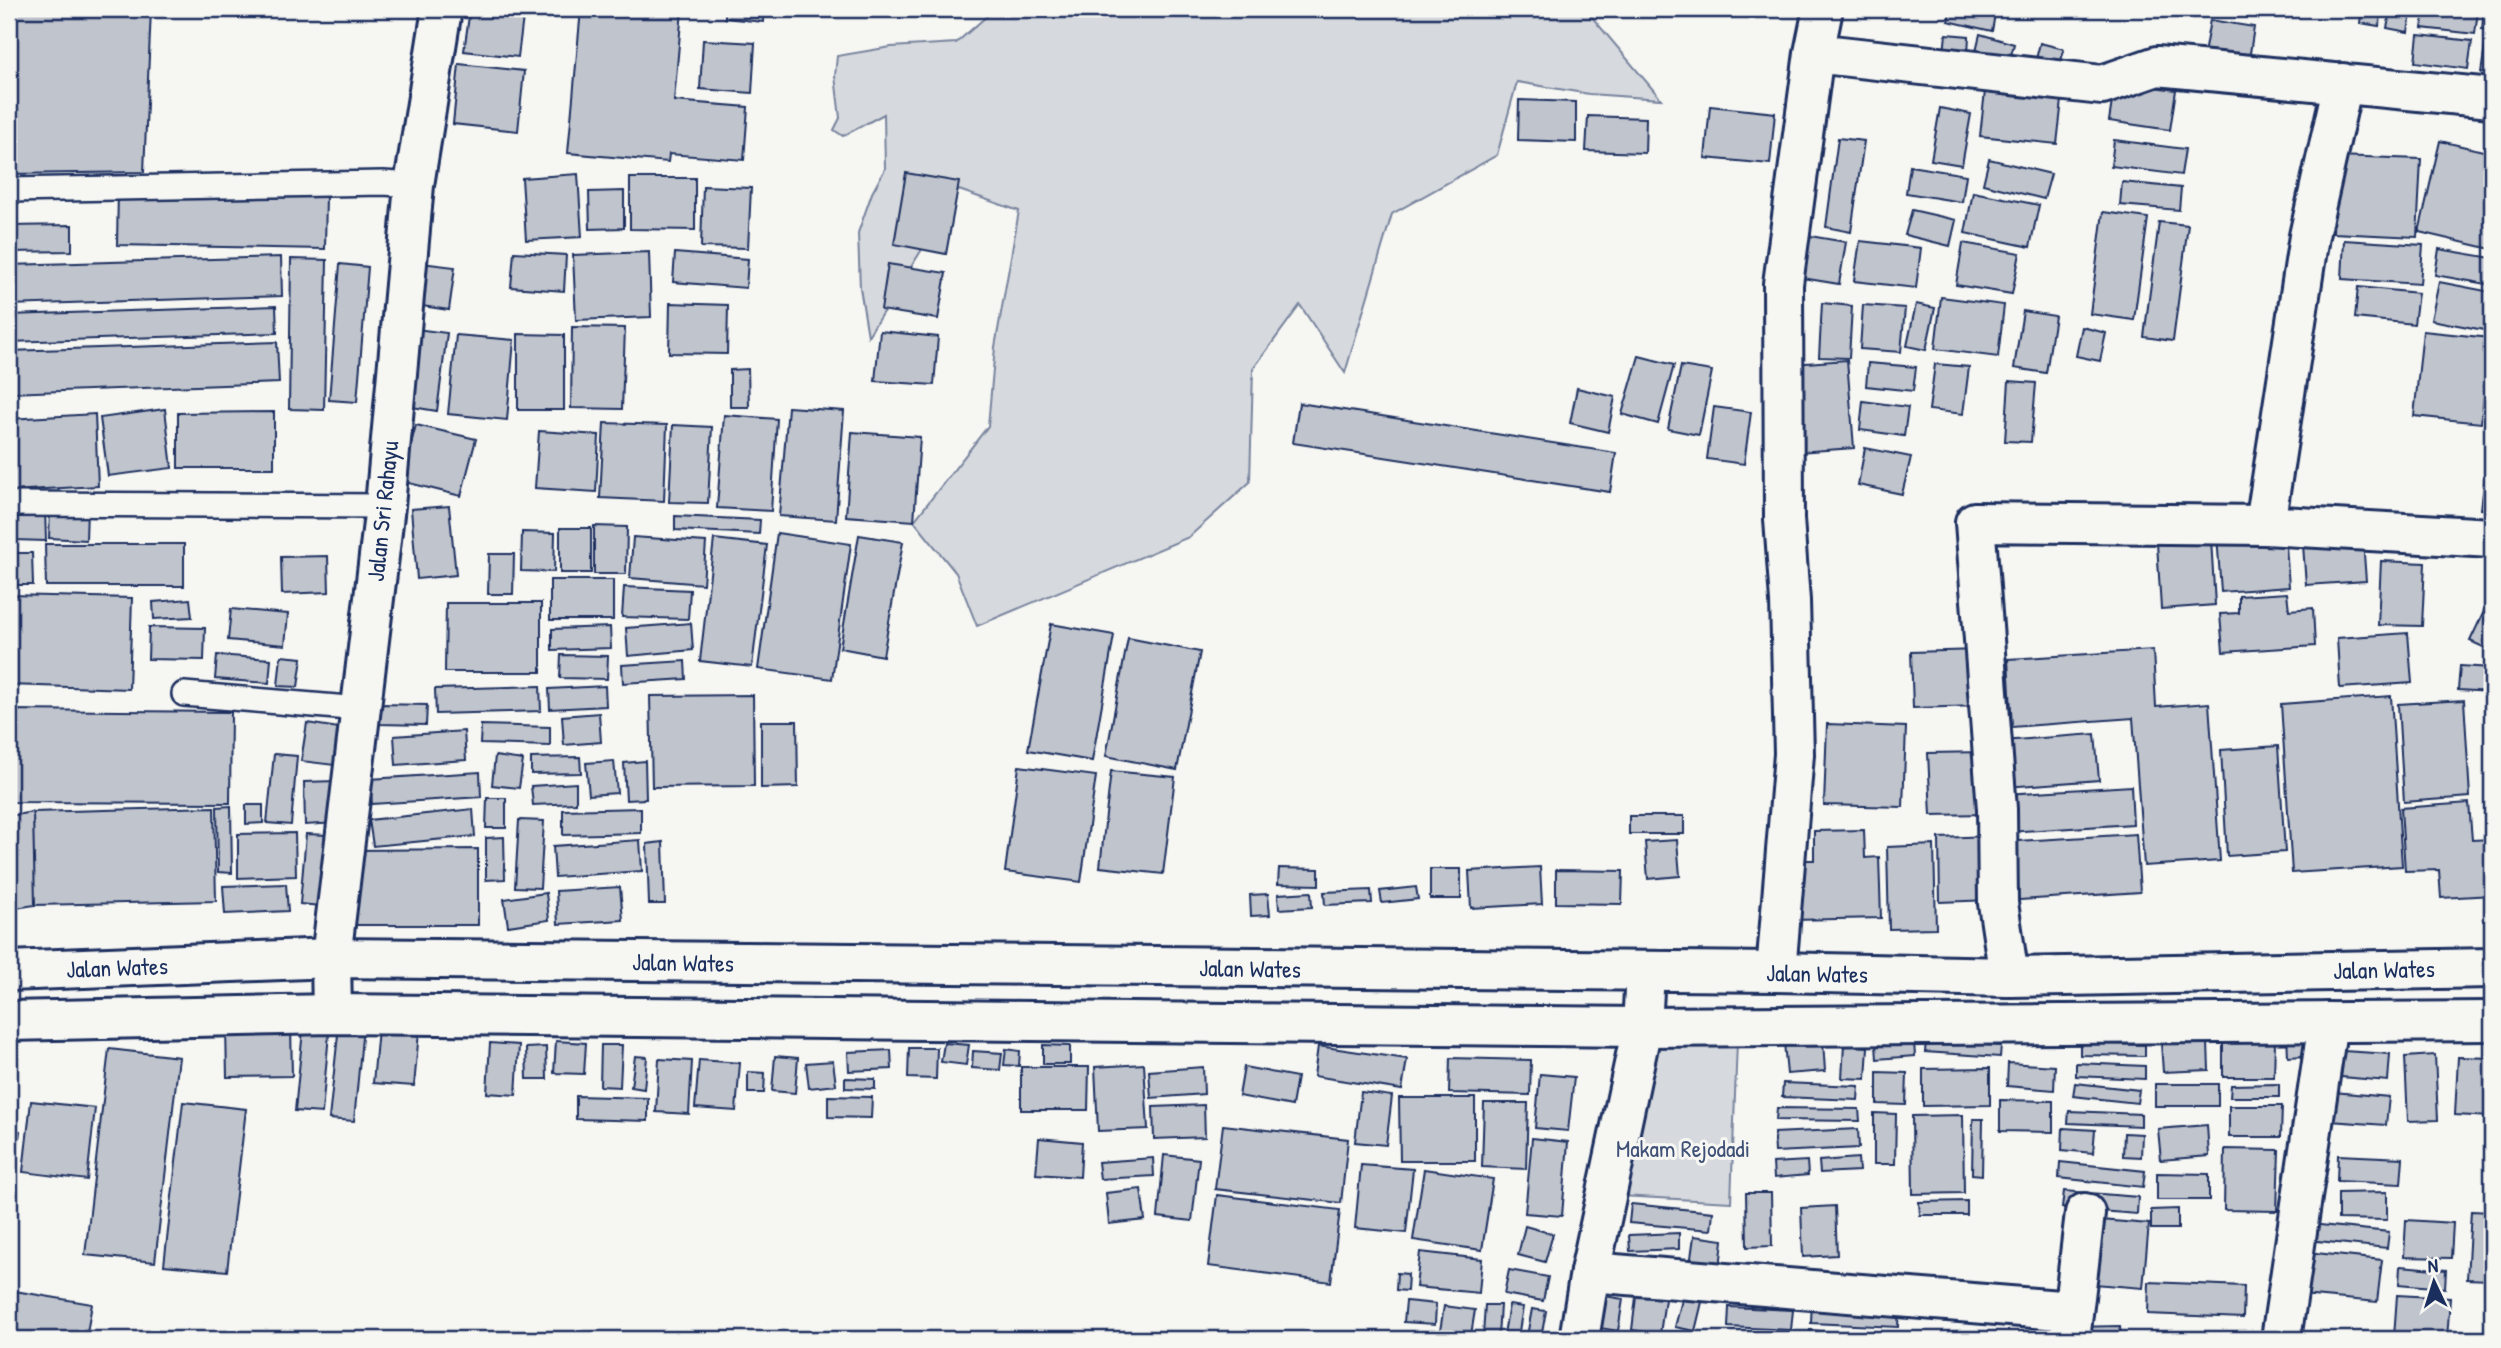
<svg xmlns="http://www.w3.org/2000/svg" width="2501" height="1348" viewBox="0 0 2501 1348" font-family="'Patrick Hand',sans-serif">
<rect width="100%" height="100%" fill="#f6f6f2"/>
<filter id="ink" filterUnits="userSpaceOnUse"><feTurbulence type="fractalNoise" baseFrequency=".0143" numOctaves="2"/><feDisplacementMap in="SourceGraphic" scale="14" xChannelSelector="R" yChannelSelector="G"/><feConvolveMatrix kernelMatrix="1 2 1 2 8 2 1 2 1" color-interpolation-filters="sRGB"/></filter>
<g filter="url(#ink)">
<!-- green -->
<path fill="#d6d9dd" stroke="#78849e" stroke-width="2" d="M995 9H1592L1591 16 1661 99 1589 94 1517 82 1497 155 1392 214 1345 373 1300 305 1253 369 1250 482 1189 537 977 626 956 573 914 521 988 426 995 347 1019 211 959 190 868 336 860 288 858 233 872 193 885 169 884 114 843 136 834 130 840 118 835 76 837 56 891 47 956 43Z
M1655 1041H1737L1731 1202 1621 1196Z"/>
<!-- building -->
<path fill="#c0c4cd" stroke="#1b2f5e" stroke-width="2" d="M9 9H151L144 172 9 174Z
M470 9H524L518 57 464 51Z
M581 9 682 10 674 101 748 107 744 160 669 154 668 162 568 153Z
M725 9H764L763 22 725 18Z
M1951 9H1996L1992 31 1948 21Z
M2214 9H2265L2263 18Z
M2362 9H2382L2379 26 2360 23Z
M2391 9H2412L2408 32 2387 28Z
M2425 9 2478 11 2475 34 2422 28Z
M2484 9H2492V30L2482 29Z
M2210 20 2254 27 2249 60 2204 54Z
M2487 33 2492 34V75L2481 73Z
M1946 34 1969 36 1968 54 1944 53Z
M1980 34 2014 44 2009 63 1975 55Z
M2418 35 2472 41 2468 69 2415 62Z
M703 40 755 43 752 93 700 89Z
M2040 43 2064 49 2059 69 2035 63Z
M459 64 524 71 518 131 453 124Z
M2115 82 2176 90 2170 130 2109 121Z
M1985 91 2062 100 2057 144 1980 136Z
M1519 100 1576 102V142L1518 140Z
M1710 106 1775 113 1770 164 1705 158Z
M1940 108 1971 114 1962 165 1931 160Z
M1588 116 1646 118 1645 153 1586 151Z
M1838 138 1864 141 1851 232 1826 227Z
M2114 140 2185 149 2181 175 2111 166Z
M2440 141 2492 153 2491 249 2419 232Z
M2336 156 2421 159 2417 237 2333 233Z
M1989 159 2051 174 2044 199 1983 184Z
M1910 166 1966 175 1962 202 1906 193Z
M906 173 959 182 946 254 894 244Z
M578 174 582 237 526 240 522 178Z
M630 178H695V230L630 229Z
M2122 182 2181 188 2179 210 2120 205Z
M703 186 751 188 748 248 701 247Z
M118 190 326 194 325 249 117 245Z
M624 191V228L590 229 589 192Z
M1973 192 2039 205 2030 247 1965 233Z
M1912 210 1956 220 1950 246 1905 235Z
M2103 212 2148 218 2134 320 2090 314Z
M2159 222 2188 225 2173 341 2144 337Z
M72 225V251L9 252V226Z
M1804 235 1846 242 1839 284 1796 277Z
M2344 240 2423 245 2420 284 2342 279Z
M1860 241 1921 248 1916 288 1854 281Z
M1963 243 2020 253 2012 294 1956 285Z
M2439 249 2492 258V285L2435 275Z
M514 252 566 255 564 291 511 287Z
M649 252 651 317 576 320 573 255Z
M675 253 748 259 746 288 673 282Z
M281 257 282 296 9 305V265Z
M291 259 327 260 324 410 289 409Z
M421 263 455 267 449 310 415 305Z
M340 264 368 267 357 402 329 400Z
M888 264 946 273 938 319 881 310Z
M2439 282 2491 292 2484 330 2431 320Z
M2358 287 2418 293 2414 324 2355 318Z
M1941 297 2004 305 1998 357 1935 349Z
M670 303 728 305 727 354 669 353Z
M1822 303 1852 306 1849 358 1819 357Z
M1916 304 1935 308 1926 350 1907 346Z
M1863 305 1905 308 1901 352 1860 349Z
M276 306 277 333 9 342V315Z
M2023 311 2055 316 2046 373 2014 368Z
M572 327 625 328 622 409 571 408Z
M2082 327 2106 333 2100 361 2076 356Z
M416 329 447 333 437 411 406 406Z
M880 331 938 337 934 385 875 381Z
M2423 331 2490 338 2481 423 2414 416Z
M518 334 564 335V410H518Z
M456 335 514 340 507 420 448 414Z
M277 342 279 383 9 393V351Z
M1639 356 1674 365 1658 424 1622 414Z
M1847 360 1854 448 1798 452 1792 364Z
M1868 363 1916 367 1913 391 1866 386Z
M1935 364 1969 367 1963 414 1929 410Z
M1681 366 1712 371 1699 435 1668 429Z
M748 369 749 407H730V370Z
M2009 381 2036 383 2031 442 2005 441Z
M1577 388 1615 397 1608 432 1570 423Z
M1863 401 1908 407 1904 436 1860 430Z
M1299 403 1616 453 1610 492 1293 443Z
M788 407 844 411 836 520 779 516Z
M1714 407 1751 412 1744 464 1707 459Z
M165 409 172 468 108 476 100 418Z
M274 412V468H178V413Z
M95 414 98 486 9 491V419Z
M724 415 777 419 771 511 717 508Z
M604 423 667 425 664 501 600 498Z
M416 425 476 439 461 496 401 481Z
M673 425 712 427 708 503 669 502Z
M539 431 599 435 596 492 535 488Z
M852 432 920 437 914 521 846 516Z
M2490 435H2492V510L2481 509Z
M1865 448 1911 457 1902 494 1858 485Z
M449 506 456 575 417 579 411 509Z
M15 508 45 509 46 541 14 540Z
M50 508 87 509 86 540 49 538Z
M675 516 760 520 759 534 675 530Z
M594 526 627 527 626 574H594Z
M560 528H591V573H560Z
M2285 531 2289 587 2221 592 2217 535Z
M522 532 555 533 554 572 521 571Z
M777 533 851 544 832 679 758 669Z
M859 535 903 542 883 656 840 648Z
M633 537 706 542 703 584 630 578Z
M714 539 767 545 752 667 700 661Z
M2211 539 2215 605 2161 609 2157 543Z
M2363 541 2366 581 2306 585 2303 545Z
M45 544H184V586H46Z
M9 553H32L33 585H9Z
M489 554H514L513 594H488Z
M328 556 329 592 282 594 281 557Z
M2381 561 2425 563 2422 626 2378 625Z
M550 580H613V620H550Z
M624 587 690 590 688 619 622 617Z
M2287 593 2289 610 2313 608 2315 646 2223 652 2220 614 2239 613V596Z
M9 595 132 598 129 689 9 685Z
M190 599 192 617 154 619 153 602Z
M446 603H541V672H445Z
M2487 605 2492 607V651L2470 641Z
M231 609 288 614 285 645 228 640Z
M691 623 693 650 628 656 626 628Z
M1051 624 1114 635 1092 761 1028 750Z
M149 627 205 628 204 660 148 659Z
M610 627 611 648 552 650V629Z
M2408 633 2412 683 2340 688 2337 638Z
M1128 638 1200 652 1177 770 1106 756Z
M1978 650 1979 706 1913 708 1911 652Z
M2153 650 2156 707 2209 703 2220 861 2144 866 2133 718 2012 727 2008 659Z
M217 655 271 659 269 683 215 679Z
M561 655 608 656 607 679 560 678Z
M281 656 302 658 298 687 278 686Z
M685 661 686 679 623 683 622 665Z
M2460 666 2492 668V692L2458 690Z
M540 686 541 711 436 714 435 689Z
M605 686 606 706 550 709 549 689Z
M753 695 754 786 652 787 650 696Z
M2391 696 2402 866 2292 873 2281 704Z
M2464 700 2470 797 2404 802 2398 704Z
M379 704 427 705 426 725 379 724Z
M9 710 231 712 230 803 9 802Z
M599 713 601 742 564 745 562 716Z
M761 721H797L798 787 761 788Z
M307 723 339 728 334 765 301 761Z
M1827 724 1906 727 1903 807 1824 805Z
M481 725 550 727V746L480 744Z
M464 731 466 760 396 765 394 736Z
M2095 734 2099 780 2006 787 2002 741Z
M2278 746 2285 852 2227 856 2221 750Z
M1985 752 1986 814 1931 815 1928 753Z
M274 754 297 756 291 825 267 823Z
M495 756 523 760 519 788 492 785Z
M580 757 581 773 531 774V758Z
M614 761 617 793 589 795 586 763Z
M645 761 646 799 626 800 624 763Z
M1019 766 1096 776 1081 882 1005 872Z
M1111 771 1175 777 1163 874 1100 867Z
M480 772 481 797 372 804 370 779Z
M336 781 337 823 305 825 304 782Z
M576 783V803L533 805 531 786Z
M2131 786 2133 824 2008 832 2005 794Z
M487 798H506V828H486Z
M2469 803 2472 840 2492 839V895L2441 898 2439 870 2405 871 2401 808Z
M246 805H263V823L246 824Z
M231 806 232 873 218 872 217 807Z
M214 807 216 901 35 905 33 812Z
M641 808V833L563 835V810Z
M473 809 475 836 373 846 369 820Z
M33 812 35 905 9 909V816Z
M1629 816H1684V834H1629Z
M519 820 544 821 540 888 515 887Z
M1864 830 1865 858 1879 857 1881 918 1793 920 1792 860H1814V831Z
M295 833 296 876 238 878V834Z
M306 834 328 835 321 906 300 904Z
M2136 834 2140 892 2005 901 2001 842Z
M1990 836 1991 900 1940 902 1939 838Z
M504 837 505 879 486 880V838Z
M640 840 642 871 555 877 553 846Z
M1677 840 1680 876 1648 879 1645 842Z
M663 842 665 904H649L647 844Z
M1934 845 1936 928 1889 929 1887 847Z
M478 849V925H352V850Z
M1540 867 1542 904 1471 908 1469 871Z
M1279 868 1319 869V885L1278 884Z
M1430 869H1461V899H1430Z
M1556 870 1623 871 1622 904 1556 903Z
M286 884 288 911 225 914 223 886Z
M620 887 623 920 558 924 556 891Z
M1416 887 1418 899 1382 903 1380 891Z
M1371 890 1372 903 1325 905 1324 892Z
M1311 892 1312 907 1279 909 1278 894Z
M546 893 549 920 508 926 504 899Z
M1268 894 1270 915 1251 916 1250 895Z
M304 1020 330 1022 322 1113 295 1111Z
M339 1025 363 1027 354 1121 329 1119Z
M291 1026 292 1076 227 1077 226 1027Z
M378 1029 419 1032 414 1086 373 1083Z
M2303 1031 2304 1056 2288 1057 2287 1033Z
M556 1041 586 1043 584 1074 554 1073Z
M1823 1041 1825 1071 1787 1074 1784 1043Z
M1926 1041 2001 1046 2000 1057 1925 1052Z
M2223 1041H2275L2274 1077H2223Z
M1914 1042 1915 1056 1877 1059 1876 1045Z
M2208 1042 2209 1070 2163 1072 2161 1043Z
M490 1043 519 1045 516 1095 487 1093Z
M944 1043 969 1045 966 1065 941 1062Z
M2080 1043 2145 1045V1056L2080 1055Z
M601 1045H622L620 1087 600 1086Z
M1043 1045 1070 1046V1064H1043Z
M1844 1045 1868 1047 1866 1079 1842 1078Z
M1318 1046 1407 1059 1402 1090 1314 1076Z
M546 1047 547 1079H527L526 1048Z
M909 1048H937L936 1079 908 1078Z
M109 1049 179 1057 155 1262 85 1255Z
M1006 1049 1020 1051 1019 1066 1004 1065Z
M891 1050 892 1069 849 1071 848 1052Z
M973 1051 1002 1053 1000 1070 972 1068Z
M2343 1051 2390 1054 2388 1081 2341 1077Z
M2435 1055 2438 1120 2408 1121 2405 1057Z
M635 1056 647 1057 644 1089 631 1087Z
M775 1056 798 1058 795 1093 772 1091Z
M2458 1057 2492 1058V1117L2455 1115Z
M1450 1058 1531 1060 1530 1095 1449 1093Z
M659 1059 692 1061 689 1114 656 1112Z
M699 1060 740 1063 736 1111 695 1108Z
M833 1061 836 1085 809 1088 806 1063Z
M2008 1063 2055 1066 2054 1090 2007 1086Z
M2076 1063 2145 1066V1079L2076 1076Z
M1144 1064 1148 1129 1098 1131 1095 1067Z
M1021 1067H1089L1088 1110H1021Z
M1203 1067 1204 1094 1151 1098 1149 1071Z
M1244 1067 1297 1077 1292 1106 1239 1096Z
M1990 1068V1105L1923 1106V1069Z
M748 1072 765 1073 764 1093H748Z
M1877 1072 1907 1073 1906 1105 1877 1104Z
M1540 1074 1574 1077 1568 1131 1535 1128Z
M845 1078 875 1079V1089L845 1088Z
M1783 1083 1859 1086 1858 1100 1782 1097Z
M2075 1083 2139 1090 2137 1103 2073 1096Z
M2155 1084H2218V1106H2155Z
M2279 1084V1097H2230L2231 1085Z
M1361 1092 1392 1096 1386 1145 1355 1142Z
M2333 1092 2389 1097 2386 1125 2330 1121Z
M576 1096 648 1098V1121L576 1119Z
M828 1096 872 1097 871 1118 828 1117Z
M1399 1098H1475V1161H1400Z
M2000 1100 2053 1101V1132L2000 1131Z
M31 1101 95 1108 87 1180 23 1172Z
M183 1102 246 1109 227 1271 164 1265Z
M1484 1103H1528L1526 1169 1482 1167Z
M1204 1105 1205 1137 1154 1139 1153 1107Z
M2229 1106H2282L2281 1137H2229Z
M1777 1108 1859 1109 1860 1121 1776 1120Z
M2069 1111 2141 1114V1126L2068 1123Z
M1874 1113 1896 1114 1895 1164H1874Z
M1963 1115 1964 1193 1913 1194 1912 1116Z
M1973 1119H1983L1982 1175 1972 1174Z
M1223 1125 1348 1139 1341 1203 1215 1189Z
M2207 1125 2209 1156 2161 1160 2158 1129Z
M2063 1128 2095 1130 2093 1153 2062 1150Z
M9 1129 20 1131 9 1208Z
M1858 1129 1859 1148 1775 1152 1774 1133Z
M2124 1133 2142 1134 2141 1157 2123 1156Z
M1039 1138 1082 1142 1080 1177 1036 1174Z
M1532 1138 1568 1142 1562 1216 1525 1213Z
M2225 1149 2279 1150 2277 1211 2224 1210Z
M1164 1155 1199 1159 1192 1221 1158 1217Z
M2338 1155 2403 1158 2401 1184 2337 1181Z
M1153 1158 1154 1176 1100 1179 1098 1162Z
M1858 1158 1859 1171 1820 1173 1819 1161Z
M1807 1161 1808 1175 1774 1178 1773 1163Z
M2060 1162 2145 1171 2143 1187 2059 1178Z
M1361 1165 1413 1169 1406 1233 1355 1228Z
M1424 1169 1493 1179 1482 1250 1413 1240Z
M2157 1173 2209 1174V1200H2157Z
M1141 1189 1145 1220 1109 1224 1106 1193Z
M2064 1191 2138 1197 2137 1214 2062 1208Z
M2387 1192V1220L2338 1219V1193Z
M1746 1193H1771L1772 1246 1747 1247Z
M1217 1195 1340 1210 1331 1282 1208 1266Z
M1967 1201V1215H1920L1919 1202Z
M1631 1204 1713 1212 1711 1230 1629 1223Z
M1835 1206 1837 1255 1803 1257 1801 1208Z
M2178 1209V1229H2151V1210Z
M2471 1211 2492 1212 2489 1280 2467 1279Z
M2088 1219 2149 1224 2143 1288 2082 1283Z
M2406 1220 2453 1223 2451 1258 2404 1257Z
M2310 1224 2389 1232 2387 1248 2308 1240Z
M1525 1226 1553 1234 1545 1262 1518 1255Z
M1679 1233V1249L1630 1251 1629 1235Z
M1694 1236 1723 1240 1720 1268 1690 1265Z
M1420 1252 1482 1259 1479 1293 1416 1287Z
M2306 1252 2382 1260 2377 1302 2302 1295Z
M2400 1266 2446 1270 2445 1288 2399 1284Z
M1509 1270 1548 1277 1543 1301 1504 1294Z
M1397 1273 1408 1274 1407 1291 1396 1290Z
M2149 1282 2244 1286 2243 1318 2148 1314Z
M1637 1289 1666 1292 1660 1334 1632 1330Z
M9 1290 92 1304 86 1339H9Z
M1684 1292 1703 1298 1695 1331 1675 1327Z
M2397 1295 2450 1298 2447 1339 2394 1337Z
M1605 1296 1623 1299 1618 1331 1600 1328Z
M1812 1299 1899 1303 1898 1327 1811 1323Z
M1406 1301 1436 1304 1435 1324 1404 1322Z
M1485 1305H1500L1498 1336 1483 1335Z
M1509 1305 1523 1307 1518 1337 1504 1334Z
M1444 1306 1475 1310 1471 1335 1440 1331Z
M1729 1307 1793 1310 1791 1330 1728 1327Z
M1532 1309 1546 1311 1541 1338 1527 1336Z
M2120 1326 2121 1339H2074V1327Z
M1810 1330 1874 1336 1873 1339H1809Z"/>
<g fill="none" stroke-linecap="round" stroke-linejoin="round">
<!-- service casing -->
<g stroke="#1b2f5e" stroke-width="28">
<path id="service" d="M9 190 383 183 414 185
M9 504 385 506
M184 694 360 709"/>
</g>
<!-- minor casing -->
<g stroke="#1b2f5e" stroke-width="44">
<path id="minor" d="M1814 53 2102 85 2157 66 2492 98
M2265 525 2309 236 2343 83
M1776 972 1794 754 1790 601 1784 519 1783 284 1814 53 1823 9
M2009 977 1998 903 1997 809 1975 522 2265 525 2492 538
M332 1014 331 958 385 506 414 185 442 9
M1590 1272 2072 1311
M2070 1339 2085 1213
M2281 1339 2328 1022"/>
</g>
<!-- tertiary casing -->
<g stroke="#1b2f5e" stroke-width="44">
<path id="tertiary" d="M1579 1339 1590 1272 1642 1027 1645 972"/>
</g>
<!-- primary casing -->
<g stroke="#1b2f5e" stroke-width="44">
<path id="primary" d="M9 971 331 958 1776 972 2009 977 2492 968
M9 1021 332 1014 1642 1027 2492 1021"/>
</g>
<!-- service -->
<use href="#service" stroke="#f6f6f2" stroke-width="23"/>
<!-- minor -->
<use href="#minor" stroke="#f6f6f2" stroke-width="38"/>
<!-- tertiary -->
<use href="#tertiary" stroke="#f6f6f2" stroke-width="38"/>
<!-- primary -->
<use href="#primary" stroke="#f6f6f2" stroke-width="38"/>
</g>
</g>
<g text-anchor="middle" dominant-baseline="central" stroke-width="6" stroke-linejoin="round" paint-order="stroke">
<!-- street labels -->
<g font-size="24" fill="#1b2f5e" stroke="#f6f6f2">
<text transform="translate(382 511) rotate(-84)">Jalan Sri Rahayu</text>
<text transform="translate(683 962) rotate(1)">Jalan Wates</text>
<text transform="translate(117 967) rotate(-2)">Jalan Wates</text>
<text transform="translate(1250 968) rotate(1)">Jalan Wates</text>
<text transform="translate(2384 969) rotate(-1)">Jalan Wates</text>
<text transform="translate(1817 973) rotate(1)">Jalan Wates</text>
</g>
<!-- park labels -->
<g font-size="24" fill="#405177" stroke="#f6f6f2">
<text x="1683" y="1148">Makam Rejodadi</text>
</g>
</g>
<!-- margin -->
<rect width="2501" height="1348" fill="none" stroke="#f6f6f2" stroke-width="35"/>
<rect x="18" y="18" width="2466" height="1313" fill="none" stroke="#1b2f5e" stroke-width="2.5" filter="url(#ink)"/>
<!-- north arrow -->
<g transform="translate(2434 1282) rotate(356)" stroke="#f6f6f2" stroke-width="5" paint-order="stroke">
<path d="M0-5L12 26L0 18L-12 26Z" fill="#1b2f5e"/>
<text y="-10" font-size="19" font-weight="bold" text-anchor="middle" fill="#1b2f5e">N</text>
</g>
</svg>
